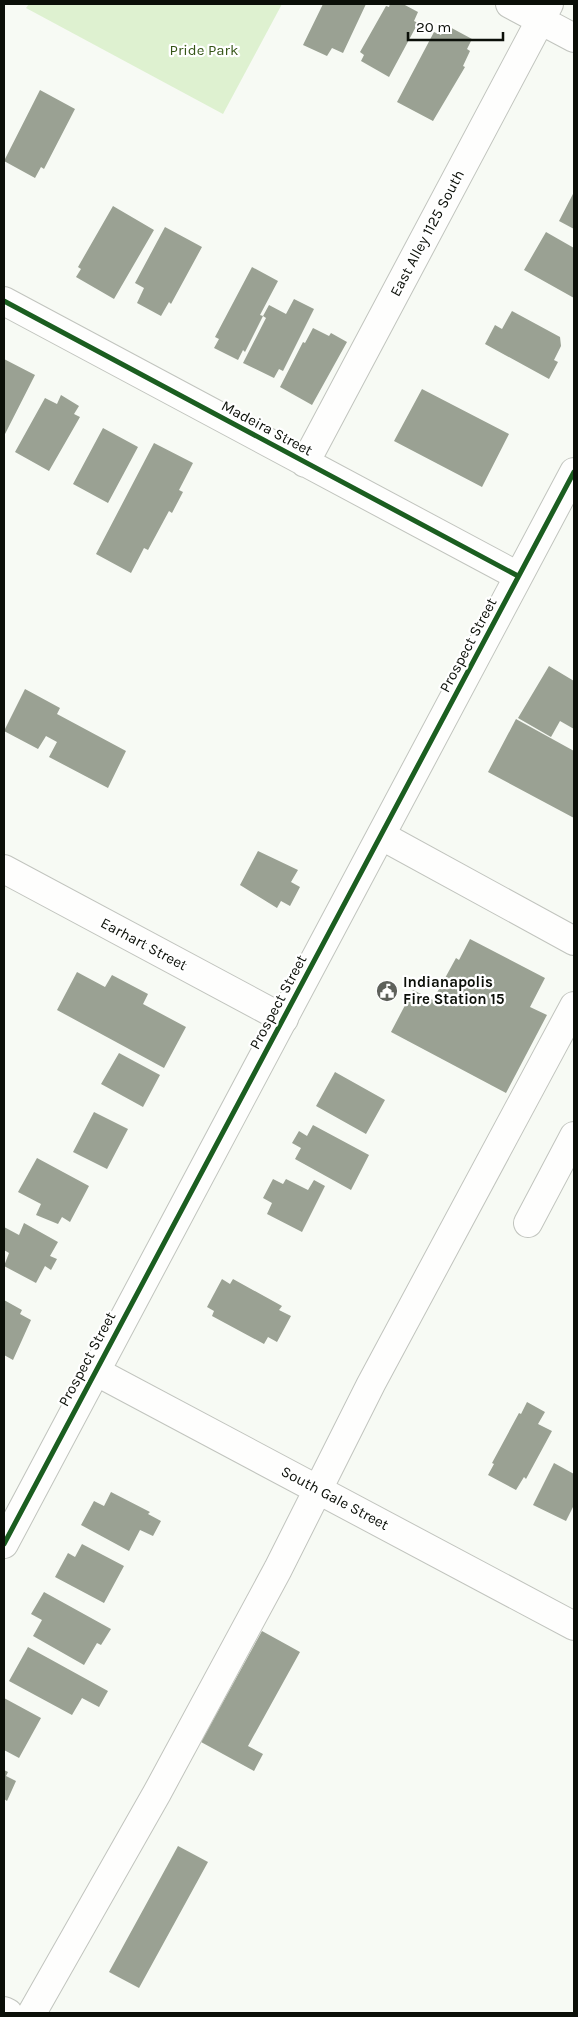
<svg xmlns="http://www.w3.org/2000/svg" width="578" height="2017" viewBox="0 0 578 2017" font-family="Karla,sans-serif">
<rect width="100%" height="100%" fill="#f7faf4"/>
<!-- green -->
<path fill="#def1d0" d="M29 4H282L223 114 26 8Z"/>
<!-- building -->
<path fill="#9aa193" d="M323 4H366L343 53 332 48 327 56 303 45Z
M390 4H403L418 12 414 21 418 23 389 77 361 61 364 55 360 52 386 6 389 7Z
M446 25 472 39 467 49 470 51 463 66 465 67 433 121 397 102 434 32 441 35Z
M40 90 75 109 44 169 41 167 35 178 4 161Z
M574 192V229L559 221Z
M113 206 154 230 114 299 76 277 81 269 78 267Z
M165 227 202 247 171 304 169 302 161 316 137 303 144 288 135 283Z
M546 232 574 248V298L524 270Z
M252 267 278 281 260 315 263 316 245 352 243 350 238 360 214 348 219 339 215 337Z
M294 299 314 309 283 371 279 369 274 378 243 363 266 318 263 316 269 305 286 314Z
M512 311 560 337 561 346 554 360 558 362 549 379 485 344 495 325 502 329Z
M313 328 329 336 331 333 347 342 312 405 280 387 303 342 305 343Z
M4 359 35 375 4 436Z
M422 389 509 434 482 487 394 441Z
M61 395 79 406 74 414 80 417 49 471 15 452 45 398 57 404Z
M103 428 138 447 108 503 73 484Z
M154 443 193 463 179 490 183 492 172 513 169 511 148 550 144 548 131 573 96 554Z
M549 666 574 681V729L560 721 551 737 518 718Z
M25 689 60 708 57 714 126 751 108 788 49 757 57 742 46 736 38 749 4 731Z
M516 719 574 751V818L488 772Z
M258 851 298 870 291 882 300 887 290 906 281 901 277 908 240 885Z
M470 939 545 978 530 1007 547 1015 506 1093 391 1032 413 990 433 1000 456 958 459 960Z
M77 972 105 987 112 975 148 994 143 1004 186 1027 164 1068 57 1010Z
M119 1053 160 1075 143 1107 101 1084Z
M335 1072 385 1100 366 1134 316 1106Z
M94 1112 128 1129 107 1169 73 1152Z
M313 1125 369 1155 351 1190 295 1159 301 1148 292 1143 299 1131 307 1136Z
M37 1158 89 1186 70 1222 62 1217 58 1224 36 1215 41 1204 18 1192Z
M273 1179 283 1184 286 1179 308 1190 314 1180 325 1186 302 1232 267 1214 272 1203 263 1198Z
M24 1223 58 1242 50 1256 57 1259 51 1270 45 1266 36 1283 4 1266 9 1253 4 1250V1227L19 1235Z
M222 1279 230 1284 233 1279 282 1306 279 1310 291 1316 277 1342 268 1337 264 1344 212 1316 214 1311 207 1307Z
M4 1300 22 1310 20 1314 31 1320 13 1360 4 1355Z
M527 1402 545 1412 538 1424 552 1431 526 1479 524 1477 516 1490 488 1475 494 1464 492 1463 519 1413 521 1414Z
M554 1463 574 1474V1505L566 1521 533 1505Z
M111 1492 150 1512 148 1514 161 1521 153 1536 140 1530 129 1551 81 1525 94 1501 104 1506Z
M82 1544 124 1566 104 1603 55 1577 68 1553 75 1557Z
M44 1592 111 1629 101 1645 97 1643 84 1665 33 1636 42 1620 31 1614Z
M262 1631 300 1652 248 1746 263 1754 254 1771 201 1742Z
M28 1647 108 1691 99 1707 82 1698 72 1715 9 1681Z
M4 1698 41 1718 19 1758 4 1750Z
M4 1770 8 1772 6 1776 16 1781 7 1801 4 1799Z
M178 1846 208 1862 139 1988 109 1972Z"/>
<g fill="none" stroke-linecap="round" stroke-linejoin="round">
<!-- minor casing -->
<g stroke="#c1c4be" stroke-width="30">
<path id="minor" d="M510 4 574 38
M4 301 518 576
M305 463 549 4
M382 836 574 941
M4 869 284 1019
M528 1223 574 1136
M95 1371 574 1626
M4 2011 8 2013
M32 2013 157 1793 278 1569 371 1384 574 1006"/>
</g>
<!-- major casing -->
<g stroke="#c1c4be" stroke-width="30">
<path id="major" d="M4 1544 574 472"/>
</g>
<!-- minor -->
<use href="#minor" stroke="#fefefd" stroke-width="28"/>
<!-- major -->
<use href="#major" stroke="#fefefd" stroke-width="28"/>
<!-- cycleway casing -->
<g stroke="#fff" stroke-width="8">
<path id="cycleway" d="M4 301 518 576
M4 1544 574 472"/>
</g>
<!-- cycleway -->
<use href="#cycleway" stroke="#1b5e20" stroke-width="5"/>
</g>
<!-- icons -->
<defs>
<g id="civic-disc" transform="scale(1.125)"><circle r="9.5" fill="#5e615b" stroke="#fff"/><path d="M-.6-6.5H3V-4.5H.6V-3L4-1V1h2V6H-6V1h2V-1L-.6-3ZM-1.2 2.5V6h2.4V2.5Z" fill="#fff"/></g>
</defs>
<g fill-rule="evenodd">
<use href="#civic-disc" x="387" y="991"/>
</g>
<g text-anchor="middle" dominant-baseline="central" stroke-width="4.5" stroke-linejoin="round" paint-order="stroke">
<!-- park labels -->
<g font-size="15" fill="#355517" stroke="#fff">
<text x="204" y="50">Pride Park</text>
</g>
<!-- street labels -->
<g font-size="15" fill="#0b0f08" stroke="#fff">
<text transform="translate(427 233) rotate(-62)">East Alley 1125 South</text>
<text transform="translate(267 428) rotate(28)">Madeira Street</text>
<text transform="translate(468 645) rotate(-62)">Prospect Street</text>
<text transform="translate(144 944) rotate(28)">Earhart Street</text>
<text transform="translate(278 1002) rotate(-62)">Prospect Street</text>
<text transform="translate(87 1359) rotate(-62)">Prospect Street</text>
<text transform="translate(335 1498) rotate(28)">South Gale Street</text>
</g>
<!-- poi labels -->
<g font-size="15" font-weight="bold" fill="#0b0f08" stroke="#fff" text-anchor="start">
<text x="403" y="982">Indianapolis<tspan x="403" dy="17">Fire Station 15</tspan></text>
</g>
</g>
<!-- border -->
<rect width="578" height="2017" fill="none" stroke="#0b0f08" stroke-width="10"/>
<!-- scale -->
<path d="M408 32v8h95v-8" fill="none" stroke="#0b0f08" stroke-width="2.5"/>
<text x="416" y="32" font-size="15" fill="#0b0f08" stroke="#ffffff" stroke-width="4" paint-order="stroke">20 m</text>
</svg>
